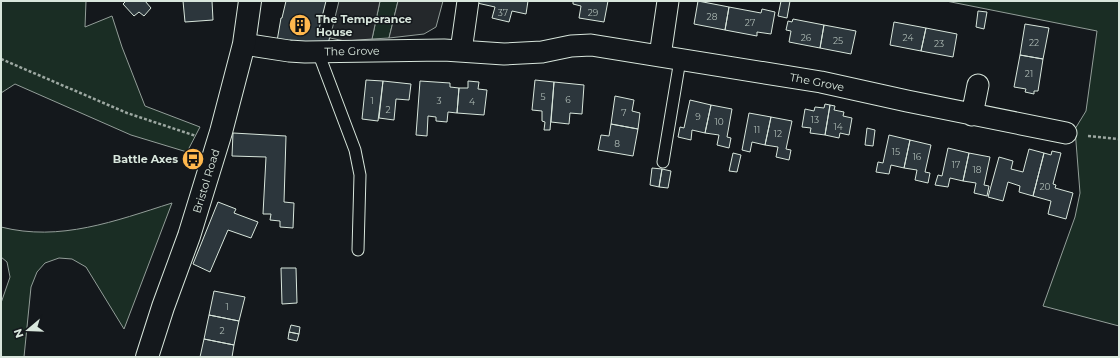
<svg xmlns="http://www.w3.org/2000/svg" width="1120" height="358" viewBox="0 0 1120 358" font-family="Montserrat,sans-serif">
<rect width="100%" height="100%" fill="#14181c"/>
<!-- green -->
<path fill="#1a2d24" stroke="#939e99" d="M1 1H86L85 27 112 16 122 47 145 106 200 127 187 152 131 135 15 84 1 93Z
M380 1H398L389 38 372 39Z
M946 1H1119V326L1043 306 1075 217 1080 193 1075 129 1086 111 1097 31Z
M172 203 124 329 86 267 72 259 59 258 45 263 37 272 31 287 24 357H1V303L10 277 7 262 1 257V227C60 242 115 221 172 203Z"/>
<!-- parking -->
<path fill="#24282b" stroke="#939e99" d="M339 1H380L372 39 345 41 330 38Z
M398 1H443L436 27 424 34 389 38Z"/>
<!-- building -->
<path fill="#2c363c" stroke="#d8e6dc" d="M126 1H145L151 8 144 16 139 12 134 16 123 4Z
M183 1H212L213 20 185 22Z
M286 1H326L319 29 331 32 328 44 277 41 281 18H282Z
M477 1H528L526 14 512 11 509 22 492 18 495 7 477 3Z
M573 1H608L604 22 579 18 581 6 573 4Z
M698 1 729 7 725 30 694 24Z
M781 1H790L787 18 778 16Z
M729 7 761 13 762 9 775 12 771 34 757 32V36L725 30Z
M978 11 987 12 984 29 976 27Z
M793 19 824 25 820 48 789 42 791 31 786 30 788 21 792 22Z
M894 22 926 28 921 51 890 45Z
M1025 24 1049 28 1043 59 1020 55Z
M824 25 856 31 851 54 820 48Z
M926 28 957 34 953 57 921 51Z
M1020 55 1043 59 1038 91H1034V94L1025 92 1026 89 1014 87Z
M366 80 383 81 378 121 362 119Z
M535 80 554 82 550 130H544L545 122 542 121V111L532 110Z
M383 81 411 84 409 100 396 99 394 120 379 118Z
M420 81 450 83V87L459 88 457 113 448 112 447 122 436 121V117L428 116 427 136 416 135Z
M468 81 479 82 478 89 487 90 484 115 457 113 459 88H468Z
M554 82 584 85 582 114 570 113 569 124 551 122Z
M615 96 634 100 632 111 640 113 638 129 611 124Z
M690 100 711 105 705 133 692 130 691 140 678 137 680 127 684 128Z
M825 104 830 105 825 135 810 133 811 128 802 127 805 109 814 111 815 107 824 108Z
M711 105 732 109 727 137 731 138 729 148 717 145 719 135 705 133Z
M830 105 835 106 834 110 844 112 843 116 852 118 849 135 840 133 839 138 825 135Z
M749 113 771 117 765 145 752 142 750 152 742 150Z
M771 117 792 121 786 149 791 150 789 160 776 157 778 147 765 145Z
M611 124 638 129 633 156 598 150 601 135 609 136Z
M867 128 875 130 873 146 865 145Z
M233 133 286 136 284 202 294 203 293 228 280 227V221L270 220 271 214H263L266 157 232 156Z
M889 135 910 140 904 168 891 165 889 174 876 172 878 162 883 163Z
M910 140 931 145 925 172 930 173 928 183 915 180 917 170 904 168Z
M948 148 969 153 963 181 950 178 948 187 935 185 938 175 942 176Z
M1029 149 1044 153 1033 196 1019 192 1020 186 1008 182 1003 201 988 197 999 157 1013 161 1011 169 1023 172Z
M1052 151 1061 153 1053 184 1056 185 1055 188 1073 193 1066 219 1048 214 1051 201 1033 196 1044 153 1051 155Z
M733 153 741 155 737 172 729 171Z
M969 153 990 157 984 185 989 186 987 196 974 193 976 183 963 181Z
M652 168 662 169 659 187 650 185Z
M662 169 671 171 668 188 659 187Z
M218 202 236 209 234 213 258 222 251 238 228 230 210 272 193 264Z
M281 268H296L297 303 282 304Z
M214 291 245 297 239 321 209 315Z
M209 315 239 321 234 345 204 339Z
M291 325 300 327 299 334 289 332Z
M289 332 299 334 297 341 288 339Z
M204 339 234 345 232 357H200Z"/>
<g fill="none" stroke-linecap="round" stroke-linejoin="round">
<!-- service casing -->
<g stroke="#d8e6dc" stroke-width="13">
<path id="service" d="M318 52 355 150 360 175 358 250
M663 162 680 60"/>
</g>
<!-- minor casing -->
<g stroke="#d8e6dc" stroke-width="23">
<path id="minor" d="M244 44 289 51 305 52 444 50 504 54 542 52 571 46 591 45 821 82 907 101 1066 133
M461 51 468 1
M660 56 668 1
M972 115 978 85"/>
</g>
<!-- secondary casing -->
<g stroke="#d8e6dc" stroke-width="24">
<path id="secondary" d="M147 357 163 307 189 236 221 132 244 44 250 1"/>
</g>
<!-- path -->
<path stroke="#9da8a2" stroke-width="2.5" stroke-dasharray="3 2" stroke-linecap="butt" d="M1 59 127 113 196 136
M1088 136 1119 139"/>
<!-- service -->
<use href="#service" stroke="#14181c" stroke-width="11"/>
<!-- minor -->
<use href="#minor" stroke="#14181c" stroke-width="21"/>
<!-- secondary -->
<use href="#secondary" stroke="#14181c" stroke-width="22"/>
</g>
<!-- icons -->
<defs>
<g id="building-disc" transform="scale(1.15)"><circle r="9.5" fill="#ffb74d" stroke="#14181c"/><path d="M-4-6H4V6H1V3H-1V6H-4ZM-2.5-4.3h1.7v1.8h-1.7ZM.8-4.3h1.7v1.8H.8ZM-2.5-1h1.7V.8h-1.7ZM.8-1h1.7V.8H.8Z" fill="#111"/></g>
<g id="bus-disc" transform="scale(1.15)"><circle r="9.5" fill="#ffb74d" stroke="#14181c"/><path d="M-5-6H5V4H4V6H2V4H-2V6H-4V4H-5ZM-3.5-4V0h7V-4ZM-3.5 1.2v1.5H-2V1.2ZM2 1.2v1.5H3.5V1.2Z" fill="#111"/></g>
</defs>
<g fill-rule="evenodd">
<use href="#building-disc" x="300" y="25"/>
<use href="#bus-disc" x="193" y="159"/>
</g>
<g text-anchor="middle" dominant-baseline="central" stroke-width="3" stroke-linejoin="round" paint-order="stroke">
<!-- number labels -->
<g font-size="9" fill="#adbab4">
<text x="503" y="12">37</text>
<text x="593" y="12">29</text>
<text x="712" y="16">28</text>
<text x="750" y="22">27</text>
<text x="806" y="37">26</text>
<text x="908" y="37">24</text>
<text x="838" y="40">25</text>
<text x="1034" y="42">22</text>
<text x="939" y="43">23</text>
<text x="1029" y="73">21</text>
<text x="543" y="96">5</text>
<text x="568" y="99">6</text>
<text x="372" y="100">1</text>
<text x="439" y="100">3</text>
<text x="472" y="101">4</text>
<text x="388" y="109">2</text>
<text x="624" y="112">7</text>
<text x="698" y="116">9</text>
<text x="815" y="119">13</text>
<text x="719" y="121">10</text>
<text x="838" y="126">14</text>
<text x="757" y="129">11</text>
<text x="778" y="133">12</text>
<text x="617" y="143">8</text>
<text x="896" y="151">15</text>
<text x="917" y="156">16</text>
<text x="956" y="164">17</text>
<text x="977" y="169">18</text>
<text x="1045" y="186">20</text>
<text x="227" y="306">1</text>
<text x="222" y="330">2</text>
</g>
<!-- poi labels -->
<g font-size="11" font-weight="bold" fill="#d8e6dc" stroke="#14181c" text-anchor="start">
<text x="316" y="19">The Temperance<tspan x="316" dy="13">House</tspan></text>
<text x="178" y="159" text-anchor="end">Battle Axes</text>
</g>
<!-- street labels -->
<g font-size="11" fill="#d8e6dc" stroke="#14181c">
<text transform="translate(352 51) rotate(-1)">The Grove</text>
<text transform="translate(817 82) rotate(11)">The Grove</text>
<text transform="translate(206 181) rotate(-73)">Bristol Road</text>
</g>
</g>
<!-- border -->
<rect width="1120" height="358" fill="none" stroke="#d8e6dc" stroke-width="4"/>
<!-- north arrow -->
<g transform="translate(28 330) rotate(251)" stroke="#14181c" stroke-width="3" paint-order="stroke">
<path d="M0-3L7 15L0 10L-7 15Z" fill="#d8e6dc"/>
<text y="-6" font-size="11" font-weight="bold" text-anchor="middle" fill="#d8e6dc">N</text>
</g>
</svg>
